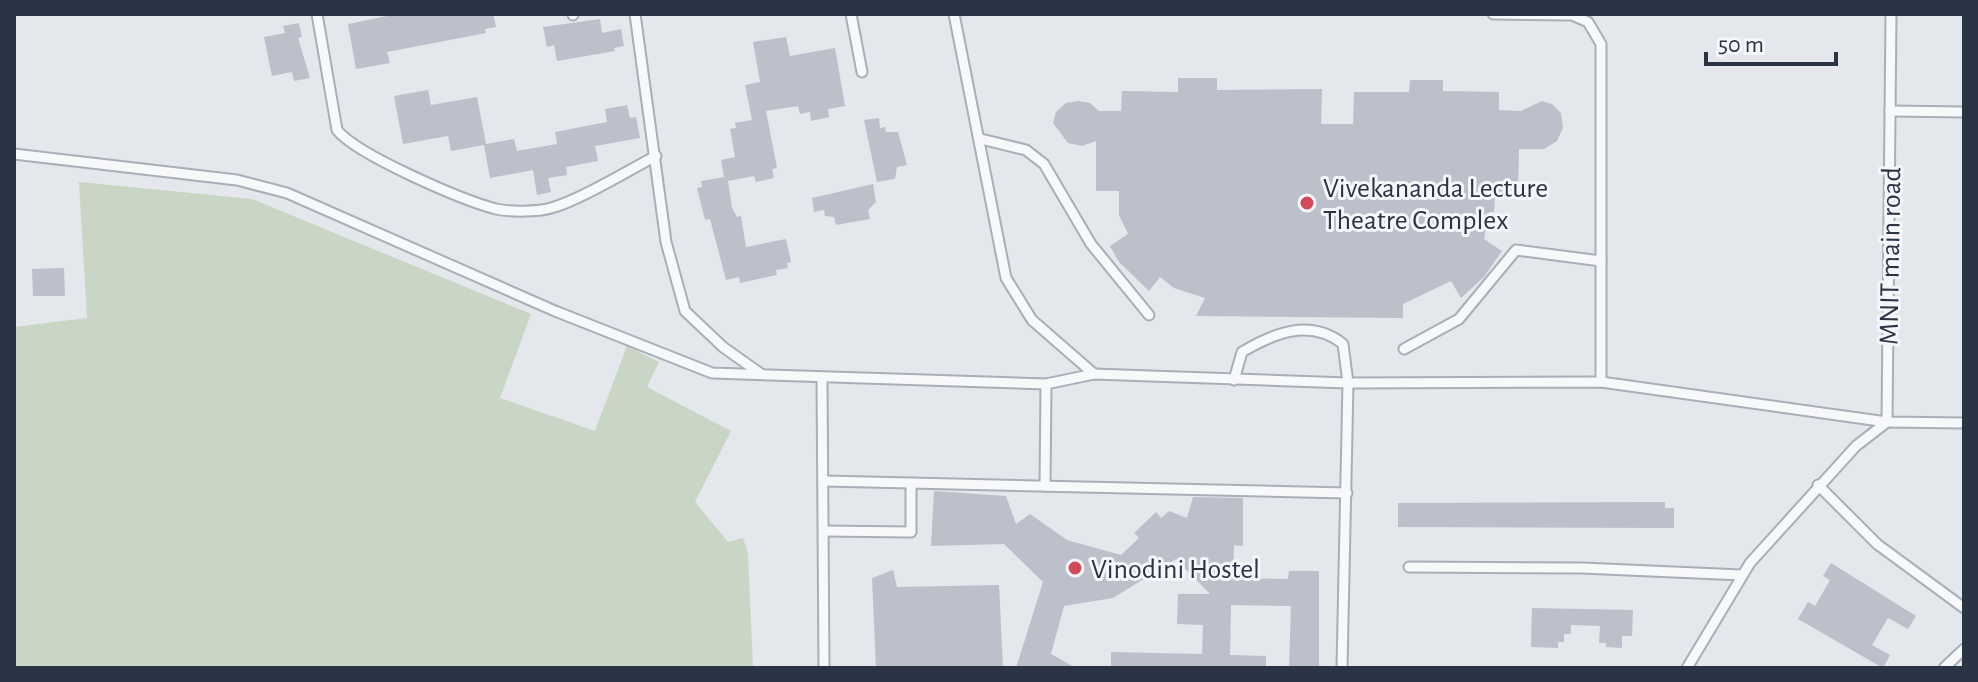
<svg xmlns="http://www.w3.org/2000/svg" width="1978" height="682" viewBox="0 0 1978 682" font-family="'Alegreya Sans',sans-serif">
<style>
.green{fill:#c9d6c5}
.building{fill:#bbc0ca}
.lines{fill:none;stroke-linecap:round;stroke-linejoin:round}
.lane-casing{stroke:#a9aeb7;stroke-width:13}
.lane{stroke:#f7f8fa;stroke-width:9}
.poi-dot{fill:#d1495b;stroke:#f4f6f9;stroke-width:3}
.labels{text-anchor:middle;stroke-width:6;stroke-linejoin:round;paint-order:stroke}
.poi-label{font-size:28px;fill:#2b3445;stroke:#f4f6f9;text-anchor:start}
.street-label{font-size:28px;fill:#2b3445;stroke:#f4f6f9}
</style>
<rect width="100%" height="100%" fill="#e4e7ec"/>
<path class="green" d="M 79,182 L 252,199 L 531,314 L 500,398 L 595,431 L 627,346 L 659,362 L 647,387 L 731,431 L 695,502 L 728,542 L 743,538 L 748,553 L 753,668 L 14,668 L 14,327 L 87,318 Z"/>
<g class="building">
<path d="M 397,14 L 493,14 L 496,27 L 485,29 L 486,33 L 387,52 L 390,63 L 356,69 L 348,24 Z"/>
<path d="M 600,19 L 602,33 L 621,29 L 624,46 L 614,48 L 615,51 L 557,61 L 554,45 L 547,47 L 543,27 Z"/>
<path d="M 299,23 L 302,37 L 298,38 L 310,78 L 294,81 L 292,72 L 272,76 L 264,37 L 285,33 L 283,26 Z"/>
<path d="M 786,37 L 790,56 L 835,48 L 845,106 L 828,109 L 829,117 L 811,121 L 810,112 L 800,114 L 798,106 L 766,111 L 777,168 L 772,169 L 774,178 L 756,182 L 754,176 L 728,181 L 732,208 L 737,217 L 741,216 L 746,247 L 786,239 L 791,262 L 787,263 L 788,268 L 776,270 L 777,275 L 740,283 L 739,277 L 726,280 L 710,219 L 705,220 L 697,188 L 702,187 L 701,181 L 724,177 L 721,160 L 735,157 L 730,129 L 736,128 L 735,123 L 752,120 L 745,85 L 760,82 L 753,42 Z"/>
<path d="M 1178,78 L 1217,78 L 1217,90 L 1322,89 L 1321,124 L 1353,124 L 1354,92 L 1409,92 L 1410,80 L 1443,80 L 1443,91 L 1499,92 L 1499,110 L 1521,111 L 1542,101 L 1552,104 L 1561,113 L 1563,128 L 1557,141 L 1544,149 L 1519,149 L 1518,193 L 1495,193 L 1494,212 L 1489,212 L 1484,239 L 1502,251 L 1484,277 L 1461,298 L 1451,281 L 1403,304 L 1403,318 L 1196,316 L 1205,298 L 1174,288 L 1160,277 L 1149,291 L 1119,262 L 1110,246 L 1128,234 L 1119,215 L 1119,191 L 1096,191 L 1096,141 L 1082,146 L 1068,143 L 1053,123 L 1056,112 L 1066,103 L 1079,101 L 1090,103 L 1099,111 L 1121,111 L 1122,91 L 1178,92 Z"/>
<path d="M 428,90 L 431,105 L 477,97 L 486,144 L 514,139 L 517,151 L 557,144 L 555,132 L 607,122 L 605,109 L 627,105 L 630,118 L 636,117 L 640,138 L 595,146 L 598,161 L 566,167 L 567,175 L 548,178 L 551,192 L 537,195 L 533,170 L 490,178 L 484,145 L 451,151 L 448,136 L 403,144 L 394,96 Z"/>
<path d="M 879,118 L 880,128 L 885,127 L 886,132 L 898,132 L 907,165 L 897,167 L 895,179 L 877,182 L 864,120 Z"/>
<path d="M 873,184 L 876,202 L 868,210 L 870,219 L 836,225 L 834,217 L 825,216 L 824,210 L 814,212 L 812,198 Z"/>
<path d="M 64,268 L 65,296 L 33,296 L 32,269 Z"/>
<path d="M 934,491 L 1006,496 L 1016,524 L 1030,514 L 1067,540 L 1121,555 L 1139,538 L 1134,533 L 1156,512 L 1161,518 L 1169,511 L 1187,518 L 1193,497 L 1243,498 L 1243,546 L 1234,545 L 1233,578 L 1288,579 L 1289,571 L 1319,571 L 1319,668 L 1289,668 L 1291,606 L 1231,605 L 1230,655 L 1266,656 L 1266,668 L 1111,668 L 1111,652 L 1202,654 L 1203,625 L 1177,624 L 1178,594 L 1210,594 L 1176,559 L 1113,598 L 1064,606 L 1051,654 L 1076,668 L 1016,668 L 1043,582 L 1004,544 L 931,546 Z"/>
<path d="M 1665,502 L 1665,508 L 1674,508 L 1674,528 L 1398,527 L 1398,503 Z"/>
<path d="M 1831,563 L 1916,616 L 1908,629 L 1888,618 L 1872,645 L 1890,655 L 1883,668 L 1798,619 L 1808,602 L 1815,606 L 1830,580 L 1823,576 Z"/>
<path d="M 893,570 L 897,587 L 999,585 L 1003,668 L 876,668 L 872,578 Z"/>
<path d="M 1532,608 L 1633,610 L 1632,636 L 1622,636 L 1622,648 L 1606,647 L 1606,643 L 1599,643 L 1600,626 L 1571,625 L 1571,634 L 1564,634 L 1564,642 L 1558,642 L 1558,648 L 1531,647 Z"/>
</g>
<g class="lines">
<g class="lane-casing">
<g id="lane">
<path d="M 317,14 L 337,130 C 357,155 462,200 496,209 C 509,212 538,212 551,208 C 578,201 629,170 656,156"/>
<path d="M 573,14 L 573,15"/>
<path d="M 635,14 L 666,242 L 685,311 L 723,347 L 761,374"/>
<path d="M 851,14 L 862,72"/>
<path d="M 954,14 L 1006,278 L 1032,320 L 1094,374"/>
<path d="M 1493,14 L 1572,15 L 1588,22 L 1601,44 L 1601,382"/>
<path d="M 1890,111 L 1964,112"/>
<path d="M 981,139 L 1026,150 L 1044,164 L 1091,244 L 1149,315"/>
<path d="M 14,154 L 237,180 L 287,193 L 555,311 L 712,373 L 1046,384 L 1094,374 L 1348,383 L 1601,382 L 1887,422 L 1964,423"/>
<path d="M 1404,349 L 1459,319 L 1516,250 L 1601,261"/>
<path d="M 822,379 L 824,668"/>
<path d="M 1234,380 L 1242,352 C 1274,333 1310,318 1343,344 L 1348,383 L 1342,668"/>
<path d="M 1887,422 L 1891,14"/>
<path d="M 825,481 L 1347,493"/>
<path d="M 1818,485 L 1877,544 L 1964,608"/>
<path d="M 1045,486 L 1046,384"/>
<path d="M 824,531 L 911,532 L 911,483"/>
<path d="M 1409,567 L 1582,568 L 1742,575"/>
<path d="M 1687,668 L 1750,563 L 1856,446 L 1887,422"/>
<path d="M 1944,668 L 1964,649"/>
</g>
</g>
<use href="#lane" class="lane"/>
</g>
<g class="poi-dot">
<circle cx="1307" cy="203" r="8"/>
<circle cx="1075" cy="568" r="8"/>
</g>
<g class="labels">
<g class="poi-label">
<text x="1323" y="197">Vivekananda Lecture<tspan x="1323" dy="32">Theatre Complex</tspan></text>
<text x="1091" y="578">Vinodini Hostel</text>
</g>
<g class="street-label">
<text transform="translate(1889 256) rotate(-89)" y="10">MNIT main road</text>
</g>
</g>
<rect width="1978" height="682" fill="none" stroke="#2b3445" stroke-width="32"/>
<path d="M1706 52v12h130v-12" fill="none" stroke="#2b3445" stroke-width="4"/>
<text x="1718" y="52" font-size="24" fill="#2b3445" stroke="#f4f6f9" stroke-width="6" paint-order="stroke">50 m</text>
</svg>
